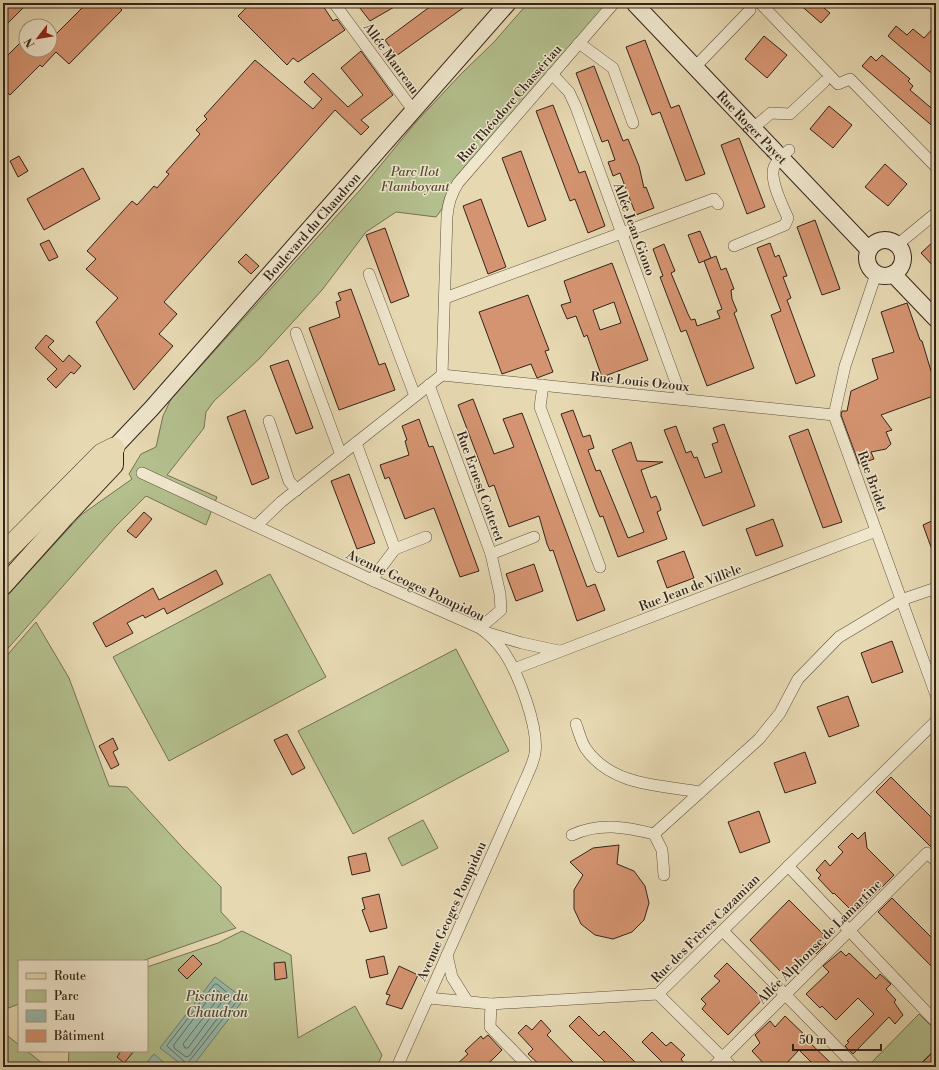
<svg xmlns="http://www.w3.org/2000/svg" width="939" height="1070" viewBox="0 0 939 1070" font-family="'Libre Bodoni',serif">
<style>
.green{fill:#b3bf8d;stroke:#747254}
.water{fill:#96baab;stroke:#6f7e71}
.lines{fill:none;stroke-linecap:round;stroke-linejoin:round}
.shore{stroke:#656f62;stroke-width:1}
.building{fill:#d59471;stroke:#34241a;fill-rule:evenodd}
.street-casing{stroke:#605140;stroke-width:12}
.secondary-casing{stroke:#34241a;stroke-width:18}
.primary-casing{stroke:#34241a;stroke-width:20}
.highway-casing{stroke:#34241a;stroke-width:22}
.street{stroke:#efe6cc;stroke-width:11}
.secondary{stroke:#efe6cc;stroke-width:16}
.primary{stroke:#e6d8b1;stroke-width:18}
.highway{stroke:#e6d8b1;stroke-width:21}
.labels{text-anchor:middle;stroke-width:3;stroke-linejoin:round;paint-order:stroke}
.street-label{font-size:13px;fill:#34241a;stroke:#efe6cc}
.park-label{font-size:13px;font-style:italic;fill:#544b37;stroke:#efe6cc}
.water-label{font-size:14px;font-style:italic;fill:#4c4a3e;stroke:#efe6cc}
</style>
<rect width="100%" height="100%" fill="#e6d8b1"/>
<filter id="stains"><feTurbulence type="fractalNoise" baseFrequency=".005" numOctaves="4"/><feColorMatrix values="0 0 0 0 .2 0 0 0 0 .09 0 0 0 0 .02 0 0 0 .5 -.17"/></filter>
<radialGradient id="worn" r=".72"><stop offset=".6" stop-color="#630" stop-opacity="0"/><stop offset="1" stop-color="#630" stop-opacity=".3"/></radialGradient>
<g class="green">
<path d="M 528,3 L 607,3 L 456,177 L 445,197 L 442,209 L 436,217 L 396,212 L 366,232 L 322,290 L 259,359 L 214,401 L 206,412 L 204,428 L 167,475 L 217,497 L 206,525 L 146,496 L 116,526 L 3,654 L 3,600 L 81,515 L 132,479 L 129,474 L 141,454 L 156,447 L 163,416 L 171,399 L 361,189 L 416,122 L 461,74 L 494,42 Z"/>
<path d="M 270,574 L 326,677 L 169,761 L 113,657 Z"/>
<path d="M 36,622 L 69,678 L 109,786 L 127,787 L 182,847 L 221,887 L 221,912 L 236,928 L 142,961 L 19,961 L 19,1004 L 3,1010 L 3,660 Z"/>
<path d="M 456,649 L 509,751 L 353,834 L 298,731 Z"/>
<path d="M 423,820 L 438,848 L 402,866 L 388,838 Z"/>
<path d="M 242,931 L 291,955 L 298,1038 L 355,1006 L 382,1055 L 377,1067 L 68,1067 L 69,1051 L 147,1051 L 147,967 L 218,943 Z"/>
<path d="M 919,1014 L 936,1031 L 936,1048 L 917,1067 L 875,1067 L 871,1063 Z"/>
<path d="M 3,1032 L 19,1045 L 19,1051 L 27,1051 L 47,1067 L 3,1067 Z"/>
</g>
<g class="water">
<path d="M 215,977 L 244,999 L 192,1067 L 185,1067 L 160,1048 Z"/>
<path d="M 154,1054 L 169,1067 L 143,1067 Z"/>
</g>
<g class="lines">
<g class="shore">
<path d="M 215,984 L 217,984 L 237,1001 L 187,1064 L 167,1046 Z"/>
<path d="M 215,991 L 218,991 L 230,1000 L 230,1002 L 189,1056 L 186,1057 L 174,1048 L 174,1045 Z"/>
<path d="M 219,999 L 221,1003 L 188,1048 L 185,1048 L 183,1044 L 217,1000 Z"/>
</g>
</g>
<g class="building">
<path d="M 3,3 L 28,3 L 3,28 Z"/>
<path d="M 87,3 L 115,3 L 122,10 L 69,64 L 56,52 L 42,67 L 40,65 L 10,95 L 3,89 L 3,60 L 26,37 L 26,50 L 50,50 L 50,30 L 55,35 Z"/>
<path d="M 254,3 L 321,3 L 333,21 L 337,19 L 345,30 L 298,62 L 293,58 L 287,65 L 238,16 L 248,6 L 250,8 Z"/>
<path d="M 356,3 L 401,3 L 370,21 Z"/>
<path d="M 435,3 L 470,3 L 396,56 L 385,40 Z"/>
<path d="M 798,3 L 818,3 L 830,13 L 821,23 Z"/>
<path d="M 936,25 L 936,77 L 888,36 L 896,26 L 907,35 L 913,29 L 924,38 Z"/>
<path d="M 764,36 L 787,55 L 767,78 L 745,59 Z"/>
<path d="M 645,40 L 671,108 L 679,105 L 705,174 L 686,181 L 660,112 L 652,115 L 626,47 Z"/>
<path d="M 361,51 L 393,95 L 361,120 L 369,127 L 361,135 L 335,110 L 164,302 L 177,314 L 159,334 L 173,346 L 134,390 L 96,322 L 118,298 L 86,269 L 96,259 L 87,251 L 132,201 L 137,205 L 154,186 L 157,188 L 169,174 L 166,172 L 200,134 L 196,130 L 207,119 L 204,116 L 255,60 L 313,109 L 322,99 L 304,82 L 313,73 L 348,107 L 363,95 L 341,68 Z"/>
<path d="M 882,55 L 910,79 L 908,81 L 913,86 L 910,90 L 936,112 L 936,129 L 862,66 L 871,56 L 876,61 Z"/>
<path d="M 594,66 L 623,141 L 628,139 L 639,166 L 644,188 L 646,187 L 654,208 L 636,215 L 620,173 L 613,176 L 608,162 L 615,160 L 608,140 L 602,142 L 576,73 Z"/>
<path d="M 553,105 L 579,173 L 585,171 L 605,226 L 588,233 L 575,199 L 570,201 L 536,111 Z"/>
<path d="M 829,106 L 852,125 L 833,148 L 810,129 Z"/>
<path d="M 739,138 L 765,207 L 747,214 L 721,145 Z"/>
<path d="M 521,151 L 546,220 L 528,227 L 502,158 Z"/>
<path d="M 19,156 L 28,171 L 18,177 L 10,161 Z"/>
<path d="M 885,164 L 907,184 L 888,206 L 865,187 Z"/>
<path d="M 83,168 L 100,199 L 44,230 L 27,199 Z"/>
<path d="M 481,199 L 506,267 L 488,274 L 463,206 Z"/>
<path d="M 815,220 L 840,289 L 822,295 L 797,227 Z"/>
<path d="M 385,228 L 409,296 L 391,303 L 366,235 Z"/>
<path d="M 700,231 L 711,258 L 699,263 L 688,235 Z"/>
<path d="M 936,239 L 936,269 L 921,253 Z"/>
<path d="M 49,240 L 58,257 L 49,261 L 40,244 Z"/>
<path d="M 770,243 L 775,257 L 779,255 L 787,276 L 783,277 L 791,298 L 787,300 L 815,376 L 796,384 L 771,315 L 781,311 L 757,248 Z"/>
<path d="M 664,244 L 675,271 L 671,273 L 688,314 L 691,320 L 695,319 L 697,326 L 720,318 L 717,311 L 722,309 L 704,261 L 716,256 L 721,270 L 726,268 L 734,289 L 731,290 L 732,299 L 737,311 L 734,313 L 754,368 L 707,386 L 686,330 L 681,332 L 660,277 L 663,276 L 653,249 Z"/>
<path d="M 246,254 L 259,266 L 251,274 L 238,262 Z"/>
<path d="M 612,263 L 648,360 L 602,377 L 587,335 L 584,337 L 576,316 L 567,319 L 561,305 L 571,302 L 564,281 ZM 614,302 L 621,323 L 600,330 L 593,310 Z"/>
<path d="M 351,289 L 379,365 L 385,363 L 395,390 L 339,410 L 309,328 L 340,317 L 336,302 L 341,300 L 338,293 Z"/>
<path d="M 528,295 L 549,350 L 545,351 L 553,372 L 537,378 L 531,364 L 502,374 L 479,312 Z"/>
<path d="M 907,303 L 920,340 L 922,341 L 931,371 L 936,369 L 936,395 L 881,415 L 892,430 L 886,432 L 891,444 L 886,449 L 871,452 L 874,459 L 859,464 L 841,415 L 842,411 L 847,411 L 851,391 L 878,379 L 872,359 L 894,352 L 881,312 Z"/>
<path d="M 46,335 L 54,341 L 48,347 L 63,362 L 69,355 L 81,366 L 74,374 L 71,372 L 56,388 L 47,379 L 57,369 L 35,348 Z"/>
<path d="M 288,360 L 313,428 L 296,434 L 270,366 Z"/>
<path d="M 473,399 L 494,454 L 514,447 L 503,419 L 522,413 L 587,587 L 595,584 L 605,610 L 577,621 L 553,550 L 550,551 L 547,544 L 539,516 L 509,527 L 494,485 L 489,487 L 458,405 Z"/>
<path d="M 245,410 L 269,478 L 252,485 L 227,417 Z"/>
<path d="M 573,410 L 583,437 L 590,435 L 594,448 L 588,450 L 596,471 L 600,470 L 628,538 L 644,532 L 612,450 L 631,442 L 637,461 L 663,462 L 641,470 L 651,498 L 656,496 L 659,503 L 661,510 L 657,512 L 667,539 L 618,557 L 603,516 L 600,517 L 597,510 L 561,414 Z"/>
<path d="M 419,419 L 429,447 L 433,446 L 479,571 L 460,577 L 434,508 L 405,519 L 389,477 L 385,479 L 380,465 L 409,455 L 405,441 L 407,440 L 402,426 Z"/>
<path d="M 724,424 L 755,506 L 703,526 L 664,430 L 676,426 L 686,453 L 691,451 L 694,458 L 697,457 L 705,478 L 722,472 L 712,444 L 718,442 L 713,428 Z"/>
<path d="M 808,429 L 842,522 L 823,528 L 789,436 Z"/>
<path d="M 349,474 L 375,543 L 357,549 L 331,481 Z"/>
<path d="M 144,512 L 152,519 L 136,538 L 127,531 Z"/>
<path d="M 773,519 L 783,546 L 756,556 L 746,529 Z"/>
<path d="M 936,519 L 936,558 L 935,558 L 923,525 Z"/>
<path d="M 684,551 L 694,578 L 667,588 L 657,561 Z"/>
<path d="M 534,564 L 543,591 L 516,601 L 506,574 Z"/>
<path d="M 216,570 L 223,584 L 167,614 L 164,608 L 145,618 L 143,615 L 127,623 L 133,633 L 106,647 L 93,623 L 153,588 L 159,600 Z"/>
<path d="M 892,641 L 903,672 L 872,683 L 861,653 Z"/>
<path d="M 848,696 L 859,726 L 829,737 L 817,707 Z"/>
<path d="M 287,734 L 305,768 L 292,775 L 274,740 Z"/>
<path d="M 113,738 L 118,749 L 113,752 L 119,765 L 111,769 L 99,746 Z"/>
<path d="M 805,752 L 816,783 L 785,793 L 774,763 Z"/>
<path d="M 891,777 L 936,822 L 936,852 L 876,792 Z"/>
<path d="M 759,811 L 770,842 L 740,853 L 728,822 Z"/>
<path d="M 865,832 L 867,848 L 894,875 L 858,911 L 852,906 L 850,909 L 834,893 L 833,894 L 818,878 L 821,875 L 816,870 L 825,860 L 830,866 L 843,852 L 838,847 L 852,833 L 858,839 Z"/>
<path d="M 619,845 L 617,864 L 634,871 L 645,886 L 649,903 L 644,920 L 632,932 L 613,939 L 595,935 L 581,924 L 574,909 L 574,890 L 583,875 L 570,862 L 593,848 Z"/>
<path d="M 366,853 L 370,871 L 352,875 L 348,857 Z"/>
<path d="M 379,894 L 387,928 L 370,932 L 362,910 L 365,909 L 362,898 Z"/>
<path d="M 892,898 L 936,942 L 936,971 L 878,912 Z"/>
<path d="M 789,900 L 825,936 L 822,940 L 826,944 L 816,954 L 812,950 L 810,951 L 787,975 L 786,974 L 784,975 L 750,940 Z"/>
<path d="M 841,951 L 846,956 L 849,953 L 876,979 L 880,974 L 891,984 L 886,989 L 896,1000 L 894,1002 L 903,1015 L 895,1024 L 889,1017 L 853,1054 L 845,1046 L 849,1042 L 847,1041 L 874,1014 L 858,998 L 836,1020 L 822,1006 L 820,1008 L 806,994 L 829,972 L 823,966 Z"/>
<path d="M 193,955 L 202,964 L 187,979 L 178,970 Z"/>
<path d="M 384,956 L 388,974 L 370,978 L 366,960 Z"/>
<path d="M 285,962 L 287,978 L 275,980 L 274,963 Z"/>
<path d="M 727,963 L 763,999 L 728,1035 L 702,1009 L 706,1004 L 701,999 L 720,981 L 714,976 Z"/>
<path d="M 399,966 L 418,975 L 402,1009 L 386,1004 L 390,995 L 386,994 Z"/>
<path d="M 579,1016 L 599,1036 L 604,1031 L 640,1067 L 610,1067 L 569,1026 Z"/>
<path d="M 785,1016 L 809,1039 L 808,1041 L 835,1067 L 816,1067 L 799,1050 L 783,1067 L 767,1067 L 752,1051 L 760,1043 L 755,1035 L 770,1021 L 775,1027 Z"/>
<path d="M 541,1020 L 551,1031 L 547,1035 L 573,1062 L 568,1067 L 542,1067 L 528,1054 L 533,1049 L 518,1033 L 526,1025 L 532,1030 Z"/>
<path d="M 652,1032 L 666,1046 L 671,1042 L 685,1055 L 681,1059 L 687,1067 L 667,1067 L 642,1042 Z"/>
<path d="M 488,1035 L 502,1050 L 493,1059 L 484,1067 L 454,1067 L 468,1054 L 465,1051 L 481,1036 L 483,1039 Z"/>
<path d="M 936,1049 L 936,1067 L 918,1067 Z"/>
<path d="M 121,1051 L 134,1051 L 124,1063 L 117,1057 Z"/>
</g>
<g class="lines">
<g class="street-casing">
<g id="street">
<path d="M 334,3 L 413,110"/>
<path d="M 760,3 L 838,84 L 850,79 L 936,167"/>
<path d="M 579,43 L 613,68 L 633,123"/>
<path d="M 695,67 L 750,10"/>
<path d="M 552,74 L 569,92 L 576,107 L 682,399"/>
<path d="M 753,128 L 771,113 L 790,114 L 824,82"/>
<path d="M 897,245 L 936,213"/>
<path d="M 734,246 L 785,225 L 788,218 C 783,207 769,179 774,167 C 777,160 783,155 789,150"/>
<path d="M 369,274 L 415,396"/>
<path d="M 876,274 L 845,366 L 834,415 L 936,695"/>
<path d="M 445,298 L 714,199 L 718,204"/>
<path d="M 296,333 L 341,455"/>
<path d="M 442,375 L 447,216 C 448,203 451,194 458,183 L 614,3"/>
<path d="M 442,375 L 834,415"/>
<path d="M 429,385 L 491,554 L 534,537"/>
<path d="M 543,385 L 540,407 L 600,567"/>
<path d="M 269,421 L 289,481 L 297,490"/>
<path d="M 356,443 L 395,549 L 374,577 L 374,581"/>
<path d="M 142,473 L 374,581 L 480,628 C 490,635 497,642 504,652 C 518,673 539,727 535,753 C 534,761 530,769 527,776 L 397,1067"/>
<path d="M 256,526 L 281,502 L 442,375"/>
<path d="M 395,549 L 426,537"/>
<path d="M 480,628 L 501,610 L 500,594 L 491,554"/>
<path d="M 488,633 L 522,643 L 559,651"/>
<path d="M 514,669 L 876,531"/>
<path d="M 576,724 C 579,732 581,742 586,749 C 612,786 660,785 700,792"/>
<path d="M 654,834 L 759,739 L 780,713 L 798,679 L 839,637 L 901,600 L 936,588"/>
<path d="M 572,835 C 599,822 626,827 654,834 L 662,850 L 664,875"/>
<path d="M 788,866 L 936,1022"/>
<path d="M 723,931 L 856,1067"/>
<path d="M 447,955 L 452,977 L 467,1001"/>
<path d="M 658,994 L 732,1067"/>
<path d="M 428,998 L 491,1004 L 658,994 L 936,721"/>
<path d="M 491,1004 L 490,1027 L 529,1067"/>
<path d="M 713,1067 L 927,853 L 936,861"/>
</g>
</g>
<g class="secondary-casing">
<g id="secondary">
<path id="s1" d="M 635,4 L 869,250"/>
<circle cx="885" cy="258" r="18"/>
<path d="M 893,274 L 936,319"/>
<path id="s2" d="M 114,448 L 151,409 L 508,3"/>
</g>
</g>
<g class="primary-casing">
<path id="primary" d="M 3,586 L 65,517 L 114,465 L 114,448"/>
</g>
<g class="highway-casing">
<path id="highway" d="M 3,554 L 102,454 L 114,448"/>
</g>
<use href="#street" class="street"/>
<use href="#secondary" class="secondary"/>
<use href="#primary" class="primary"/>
<use href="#highway" class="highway"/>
</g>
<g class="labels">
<g class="street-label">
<text transform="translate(392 58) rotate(54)" y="5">Allée Maureau</text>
<text transform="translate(509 103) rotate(-49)" y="5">Rue Théodore Chassériau</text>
<text dy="5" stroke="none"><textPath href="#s1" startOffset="170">Rue Roger Payet</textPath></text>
<text dy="5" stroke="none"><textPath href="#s2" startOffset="297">Boulevard du Chaudron</textPath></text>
<text transform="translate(635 229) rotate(70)" y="5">Allée Jean Giono</text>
<text transform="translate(640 381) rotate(6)" y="5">Rue Louis Ozoux</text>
<text transform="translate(873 481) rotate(70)" y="5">Rue Bridet</text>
<text transform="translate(481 486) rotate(70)" y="5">Rue Ernest Cotteret</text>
<text transform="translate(416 585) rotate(25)" y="5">Avenue Geoges Pompidou</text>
<text transform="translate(690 587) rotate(-21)" y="5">Rue Jean de Villèle</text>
<text transform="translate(451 911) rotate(-66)" y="5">Avenue Geoges Pompidou</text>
<text transform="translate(705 928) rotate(-45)" y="5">Rue des Frères Cazamian</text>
<text transform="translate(819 941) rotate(-45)" y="5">Allée Alphonse de Lamartine</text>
</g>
<g class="park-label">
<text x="415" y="176">Parc Ilot<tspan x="415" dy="15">Flamboyant</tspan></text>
</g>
<g class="water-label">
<text x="217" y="1001">Piscine du<tspan x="217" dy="16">Chaudron</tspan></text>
</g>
</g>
<rect width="939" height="1070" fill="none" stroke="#e6d8b1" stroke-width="16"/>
<rect x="4" y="4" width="931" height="1062" fill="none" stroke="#34241a" stroke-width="2"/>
<rect x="8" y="8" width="923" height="1054" fill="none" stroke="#34241a"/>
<rect x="18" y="960" width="130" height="92" fill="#efe6cc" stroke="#a49885"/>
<rect x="26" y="973" width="20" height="6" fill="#e6d8b1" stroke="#a49885"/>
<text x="54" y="980" font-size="12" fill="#34241a">Route</text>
<rect x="26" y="990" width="20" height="12" fill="#b3bf8d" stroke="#a49885"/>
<text x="54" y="1000" font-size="12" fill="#34241a">Parc</text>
<rect x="26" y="1010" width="20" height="12" fill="#96baab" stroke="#a49885"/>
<text x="54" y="1020" font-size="12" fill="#34241a">Eau</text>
<rect x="26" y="1030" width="20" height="12" fill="#d59471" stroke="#a49885"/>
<text x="54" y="1040" font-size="12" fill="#34241a">Bâtiment</text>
<g transform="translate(38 38) rotate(239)"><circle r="19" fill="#efe6cc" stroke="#a49885"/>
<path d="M0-3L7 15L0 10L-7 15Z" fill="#8f2418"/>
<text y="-6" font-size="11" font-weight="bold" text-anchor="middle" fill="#34241a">N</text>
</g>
<path d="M793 1044v6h88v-6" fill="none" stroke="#34241a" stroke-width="2"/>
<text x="799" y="1044" font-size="12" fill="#34241a" stroke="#efe6cc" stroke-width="3" paint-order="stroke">50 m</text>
<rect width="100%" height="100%" filter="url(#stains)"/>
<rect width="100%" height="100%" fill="url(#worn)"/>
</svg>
